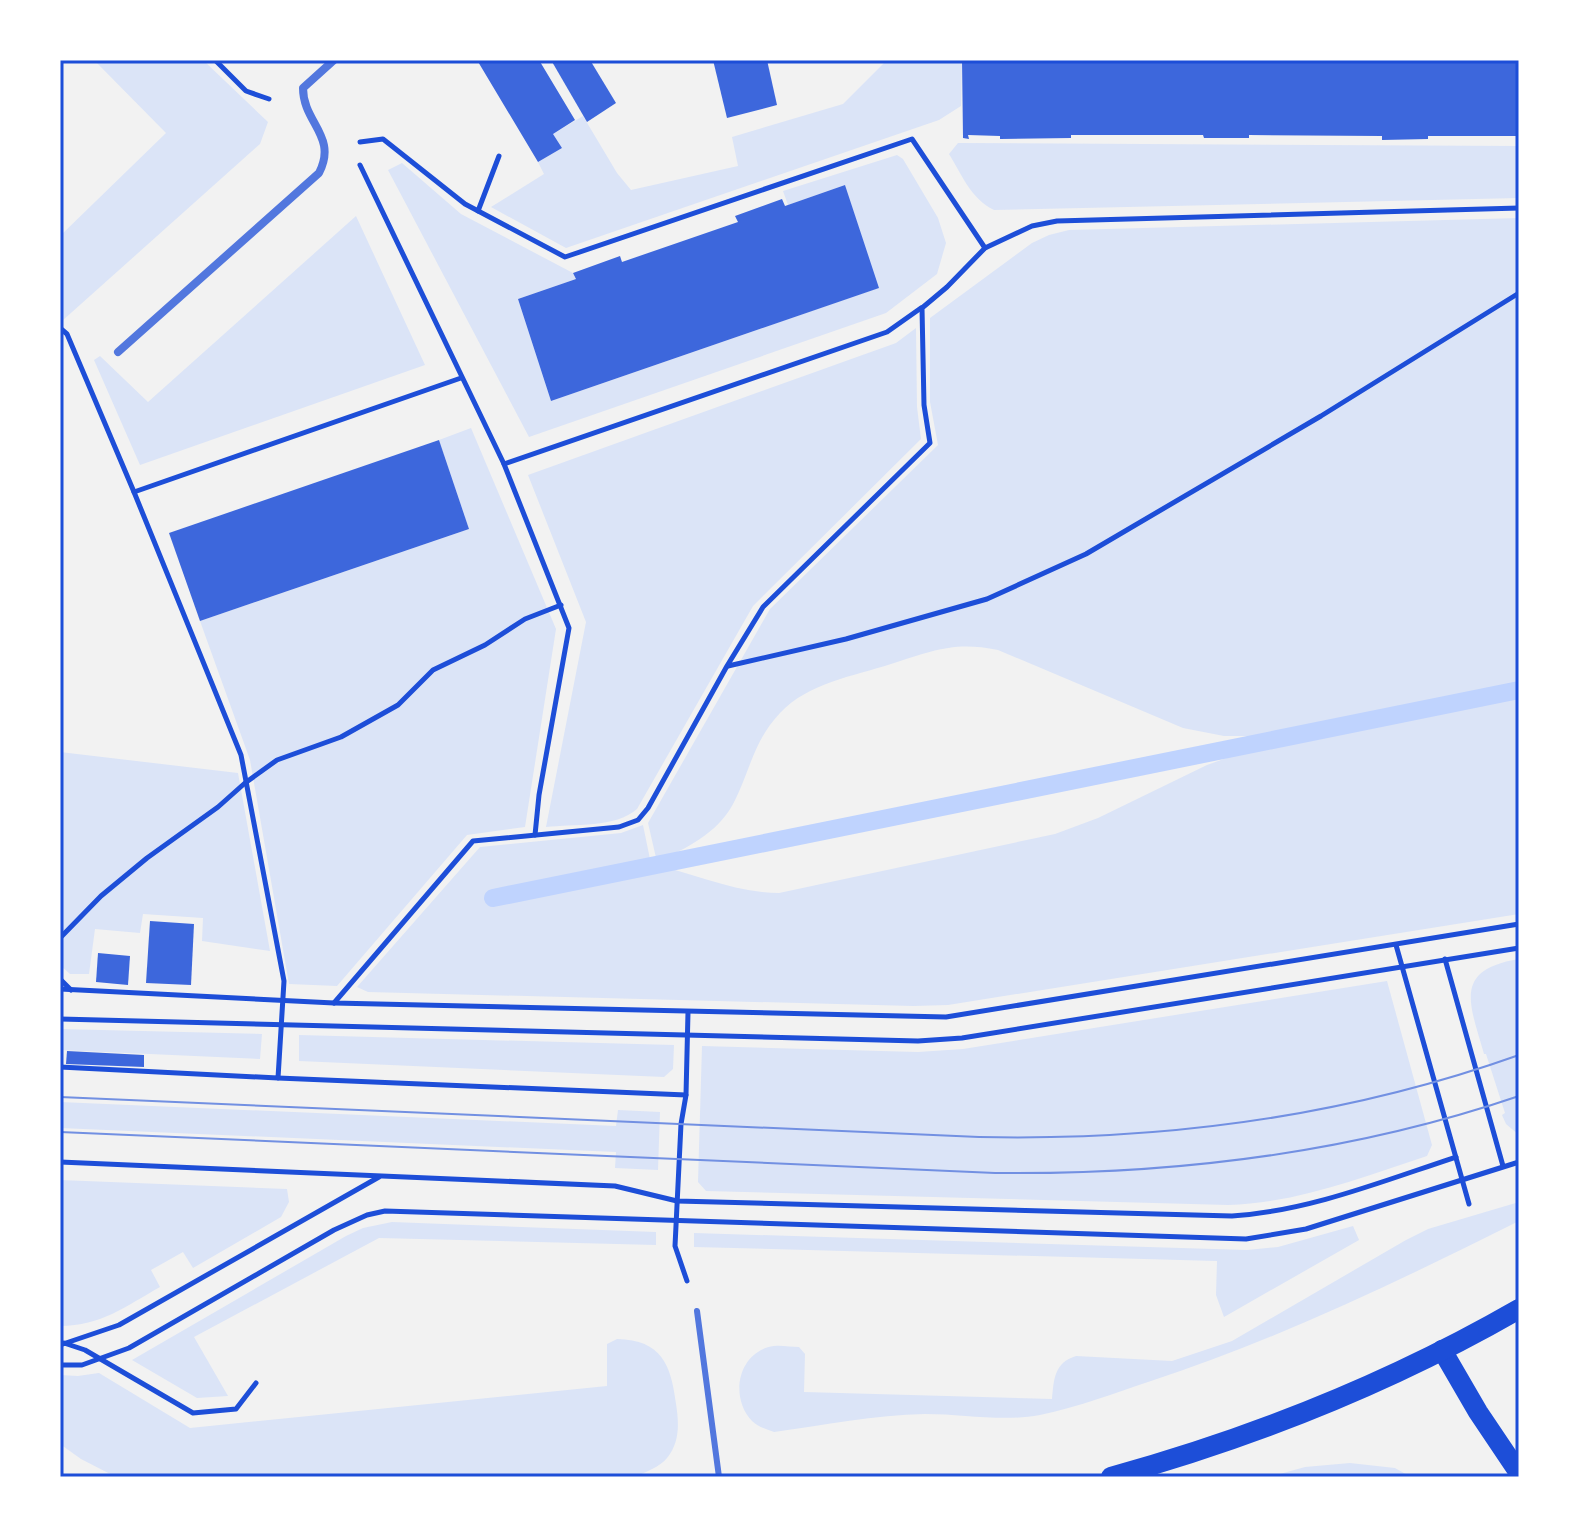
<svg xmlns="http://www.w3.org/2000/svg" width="1579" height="1537" viewBox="0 0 1579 1537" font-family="'Golos Text',sans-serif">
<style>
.green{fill:#dbe4f7}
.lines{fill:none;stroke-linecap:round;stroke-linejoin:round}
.stream{stroke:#bfd3fe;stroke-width:18}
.building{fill:#3d67dc}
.path{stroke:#1d4ed8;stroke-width:5}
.service{stroke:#5277de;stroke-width:6}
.minor{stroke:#5277de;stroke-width:8}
.primary{stroke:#1d4ed8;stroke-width:20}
.tram{stroke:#7290e2;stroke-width:2}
.neatline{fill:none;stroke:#1d4ed8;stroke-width:3}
</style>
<rect width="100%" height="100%" fill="#f2f2f2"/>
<g class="green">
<path d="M 94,60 L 203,60 L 268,122 L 260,144 L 62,321 L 60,318 L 60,236 L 166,133 Z"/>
<path d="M 887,60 L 962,60 L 961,106 L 939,120 L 566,248 L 491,207 L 544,174 L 538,162 L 562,148 L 553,134 L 583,116 L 617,173 L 631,190 L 738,166 L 732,137 L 843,104 Z"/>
<path d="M 958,143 L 1519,146 L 1519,198 L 994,210 C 971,199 962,175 949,154 Z"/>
<path d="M 897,155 L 903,159 L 938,218 L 946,243 L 937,274 L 886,313 L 529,437 L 388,170 L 402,163 L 461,214 L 573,273 L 576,279 L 518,299 L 551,401 L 878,288 L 845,185 L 788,205 L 783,191 Z"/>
<path d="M 356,216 L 425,365 L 140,465 L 94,360 L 100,356 L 148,402 Z"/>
<path d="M 1519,218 L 1519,914 L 948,1005 L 913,1006 L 368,992 L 357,987 L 480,847 L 621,833 L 643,825 L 651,864 C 694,873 735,893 779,893 L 1055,834 L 1098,818 L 1207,765 L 1288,736 L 1224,736 L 1183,728 L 998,650 C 954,641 932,651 891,664 C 854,676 808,683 780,713 C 752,743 751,770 733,804 C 717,834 686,848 657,862 L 648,823 L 770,609 L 938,445 L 930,402 L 930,318 L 1032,243 L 1049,235 L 1069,230 Z"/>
<path d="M 916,328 L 917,407 L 921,439 L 753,606 L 637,809 C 616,828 573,824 546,827 L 586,622 L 528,475 L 896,343 Z"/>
<path d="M 471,428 L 556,629 L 525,827 L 467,835 L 337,986 L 289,984 L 250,760 L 200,621 L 469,529 L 439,440 Z"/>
<path d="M 60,752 L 238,773 L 270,951 L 202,941 L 203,918 L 143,914 L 140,933 L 95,929 L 89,974 L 70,974 L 60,965 Z"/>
<path d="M 1519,959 L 1519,1135 L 1506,1124 L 1502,1115 L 1505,1113 L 1486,1054 L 1484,1054 C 1470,1004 1452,970 1519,959 Z"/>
<path d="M 1387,981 L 1432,1145 L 1427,1156 C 1362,1177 1298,1203 1228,1205 L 706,1191 L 698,1182 L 702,1046 L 918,1052 L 963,1049 Z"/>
<path d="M 60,1029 L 262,1034 L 260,1059 L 60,1050 Z"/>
<path d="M 299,1035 L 674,1045 L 673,1069 L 664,1077 L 299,1061 Z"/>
<path d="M 60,1102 L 616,1126 L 618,1110 L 660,1112 L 658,1170 L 615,1168 L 616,1152 L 60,1128 Z"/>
<path d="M 60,1180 L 287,1189 L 289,1202 L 281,1217 L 193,1268 L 183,1252 L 151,1270 L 160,1287 C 126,1306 101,1326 60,1326 Z"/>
<path d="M 1519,1202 L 1519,1221 C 1399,1281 1279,1339 1151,1381 C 1115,1393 1078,1407 1040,1415 C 1002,1422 964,1414 925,1414 C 875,1415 824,1425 774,1432 C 766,1429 758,1427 752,1421 C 729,1397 738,1351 774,1346 C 782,1345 791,1347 799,1347 L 805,1354 L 804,1392 L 1052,1399 C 1054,1379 1054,1363 1076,1356 L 1172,1361 L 1232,1341 L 1406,1240 L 1428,1229 Z"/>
<path d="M 392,1222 L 656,1232 L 656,1245 L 379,1238 L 194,1337 L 228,1396 L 197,1398 L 132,1360 L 346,1236 L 363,1228 Z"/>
<path d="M 1353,1226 L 1359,1240 L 1224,1317 L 1216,1295 L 1217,1261 L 694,1247 L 694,1233 L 1247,1250 L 1278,1247 Z"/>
<path d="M 617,1339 C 662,1340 671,1365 676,1404 C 679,1423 680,1442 667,1458 C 660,1467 645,1472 635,1477 L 116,1477 L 81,1459 L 60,1444 L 60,1375 L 78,1376 L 99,1373 L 190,1428 L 607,1386 L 607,1344 Z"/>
<path d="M 1350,1463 L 1395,1468 L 1411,1477 L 1269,1477 L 1305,1467 Z"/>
</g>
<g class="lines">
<path class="stream" d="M 493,898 L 1519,690"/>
</g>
<g class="building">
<path d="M 477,60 L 539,60 L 575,120 L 553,134 L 562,148 L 538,162 Z"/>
<path d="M 551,60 L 590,60 L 616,103 L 587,122 Z"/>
<path d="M 713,60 L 767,60 L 777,105 L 727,118 Z"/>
<path d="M 962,60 L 1519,60 L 1519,136 L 1428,136 L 1428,139 L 1382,140 L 1382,136 L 1249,135 L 1249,138 L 1204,138 L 1203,135 L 1071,135 L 1071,138 L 1000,139 L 1000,136 L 968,135 L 969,139 L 963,138 Z"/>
<path d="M 845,185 L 879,288 L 551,401 L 518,299 L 576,279 L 573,273 L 620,256 L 622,262 L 738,222 L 735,216 L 782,199 L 785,206 Z"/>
<path d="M 439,440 L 469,529 L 200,621 L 169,533 Z"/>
<path d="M 150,921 L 194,924 L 191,985 L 146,983 Z"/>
<path d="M 98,953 L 130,956 L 128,985 L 96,982 Z"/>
<path d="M 67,1051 L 144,1055 L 144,1067 L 66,1064 Z"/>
</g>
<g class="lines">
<g class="path">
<path d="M 215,60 L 246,91 L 269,99"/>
<path d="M 360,142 L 383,139 L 465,204 L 565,257 L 912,139 L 985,248"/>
<path d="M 360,165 L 504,464"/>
<path d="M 478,211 L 499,156"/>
<path d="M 60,328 L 67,334 L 134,492"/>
<path d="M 728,666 L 846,639 L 987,599 L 1086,554 L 1321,416 L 1519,293"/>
<path d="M 535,835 L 539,795 L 569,628 L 504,464 L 887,332 L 921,308"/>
<path d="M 60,938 L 101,896 L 147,858 L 218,807 L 245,783 L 277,760 L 341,737 L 398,705 L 433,670 L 485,645 L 525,619 L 561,605"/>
<path d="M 1396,945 L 1469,1204"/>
<path d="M 1445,959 L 1503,1166"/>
<path d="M 60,979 L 71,990"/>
<path d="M 60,989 L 334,1003 L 946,1017 L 1519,924"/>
<path d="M 334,1003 L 473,841 L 619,827 L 638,820 L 648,808 L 727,666 L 763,607 L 930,443 L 924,405 L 922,308 L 947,287 L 985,248 L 1032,226 L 1057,221 L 1519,208"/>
<path d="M 60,1019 L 918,1041 L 962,1038 L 1519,948"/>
<path d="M 60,1067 L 278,1078 L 284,981 L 241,755 L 134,492 L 461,378"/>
<path d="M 278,1078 L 686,1095"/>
<path d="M 60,1162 L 615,1186 L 677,1201 L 1232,1216 C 1309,1211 1383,1181 1456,1157"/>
<path d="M 687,1281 L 675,1246 L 681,1124 L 686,1095 L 688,1012"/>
<path d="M 64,1343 L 85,1350 L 193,1413 L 236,1409 L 256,1383"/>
<path d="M 60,1345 L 119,1325 L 379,1177"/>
<path d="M 60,1365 L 82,1365 L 129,1348 L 334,1230 L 367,1215 L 385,1211 L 1246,1239 L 1306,1229 L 1519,1162"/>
</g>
<path class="service" d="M 697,1311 L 719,1477"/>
<path class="minor" d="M 118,352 L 319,173 C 338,136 303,123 303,88 L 334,60"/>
<g class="primary">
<path d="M 1442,1350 L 1478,1412 L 1519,1473"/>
<path d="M 1111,1477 C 1252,1438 1392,1382 1519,1309"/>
</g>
<g class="tram">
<path d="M 60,1097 L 979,1137 C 1163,1141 1345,1117 1519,1055"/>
<path d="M 60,1132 L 995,1173 C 1174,1175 1349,1154 1519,1096"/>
</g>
</g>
<rect width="1579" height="1537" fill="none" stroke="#ffffff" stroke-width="124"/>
<rect x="62" y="62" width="1455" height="1413" class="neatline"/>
</svg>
